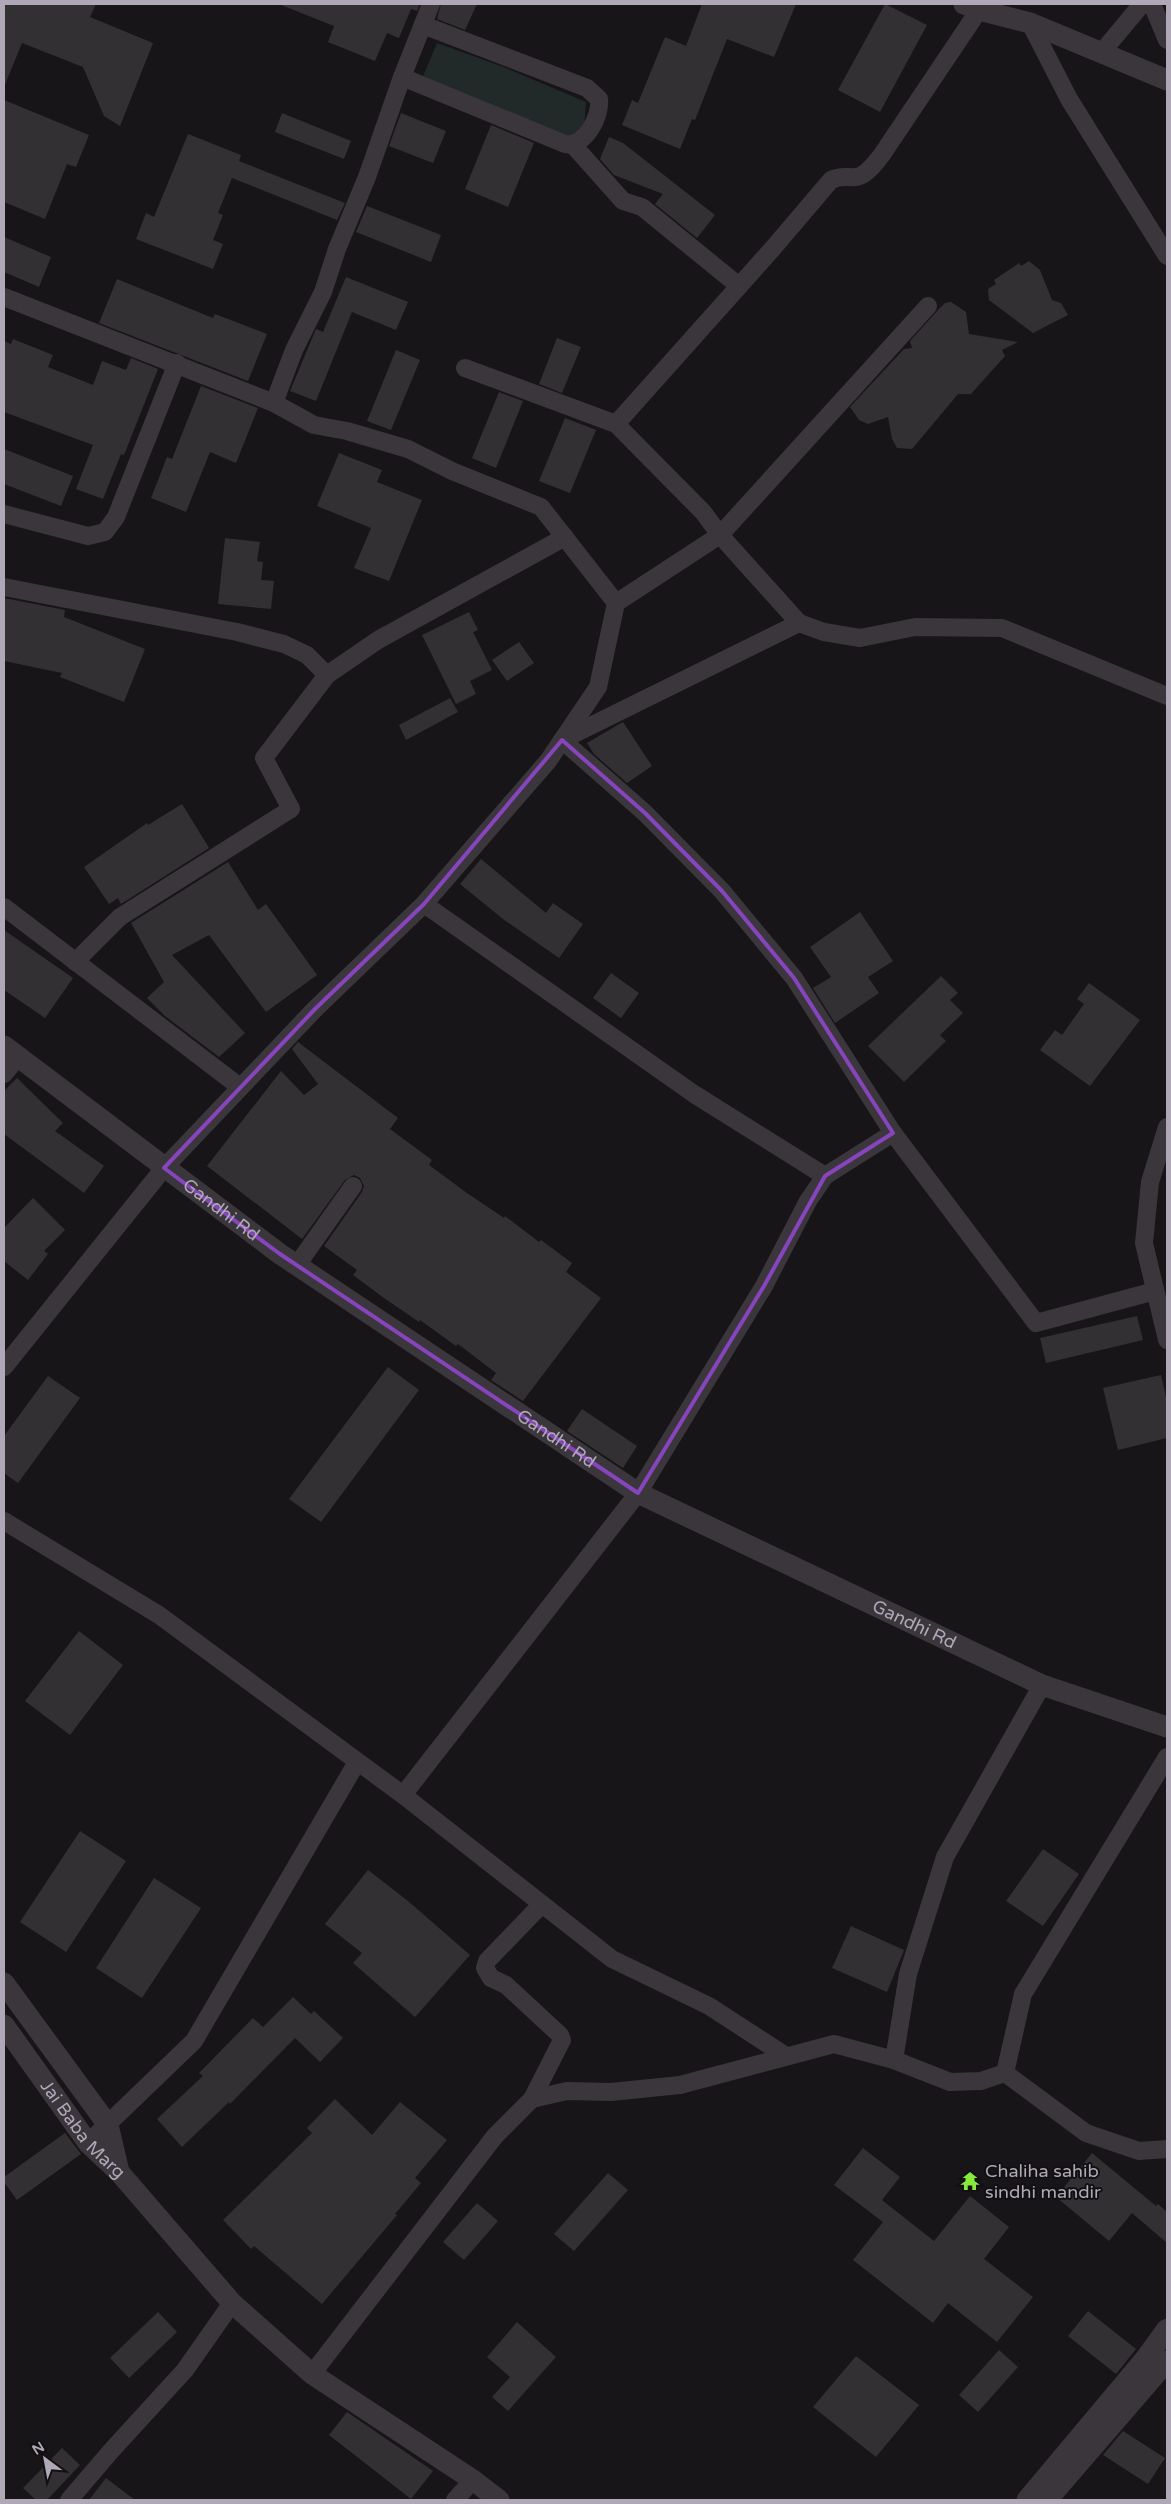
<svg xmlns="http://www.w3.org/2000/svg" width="1171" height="2504" viewBox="0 0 1171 2504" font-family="'Varela Round',sans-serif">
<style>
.green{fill:#212929}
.building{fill:#333033}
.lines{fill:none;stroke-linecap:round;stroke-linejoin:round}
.minor{stroke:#3a363c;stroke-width:18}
.tertiary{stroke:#3a363c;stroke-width:21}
.marked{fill:none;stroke:#8645bd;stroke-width:4;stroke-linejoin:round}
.labels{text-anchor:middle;stroke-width:4;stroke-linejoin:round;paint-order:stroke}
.street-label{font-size:18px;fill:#b0a8b6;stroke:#121012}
.poi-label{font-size:18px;fill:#b0a8b6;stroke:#121012;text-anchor:start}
</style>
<rect width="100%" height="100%" fill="#171517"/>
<path class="green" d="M 437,43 L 501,66 L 586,102 L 584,127 L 566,142 L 423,76 Z"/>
<g class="building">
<path d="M 4,4 L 96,4 L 90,17 L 153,43 L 120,126 L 104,116 L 83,67 L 22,43 L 4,87 Z"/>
<path d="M 420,4 L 417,11 L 411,9 L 399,38 L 387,33 L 375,61 L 328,42 L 334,26 L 281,5 Z"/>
<path d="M 441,4 L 477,4 L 465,30 L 437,19 Z"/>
<path d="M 702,4 L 796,4 L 774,57 L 727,39 L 695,120 L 692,119 L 680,149 L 622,125 L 632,100 L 638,103 L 665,37 L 686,46 Z"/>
<path d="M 885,4 L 927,25 L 880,112 L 838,90 Z"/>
<path d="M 4,100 L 89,135 L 76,167 L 67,164 L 45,219 L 4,202 Z"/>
<path d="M 282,113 L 351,141 L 344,159 L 275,132 Z"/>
<path d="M 401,113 L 446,131 L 433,163 L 389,146 Z"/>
<path d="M 491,125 L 534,143 L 508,207 L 465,189 Z"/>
<path d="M 188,134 L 241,155 L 239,161 L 345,203 L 337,220 L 232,178 L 218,213 L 223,215 L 213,240 L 223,244 L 213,269 L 136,239 L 146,213 L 154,217 Z"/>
<path d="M 609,137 L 623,143 L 715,215 L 697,238 L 655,204 L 663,194 L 614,175 L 600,159 Z"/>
<path d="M 367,206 L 441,235 L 431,262 L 356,232 Z"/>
<path d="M 4,237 L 51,257 L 39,287 L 4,272 Z"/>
<path d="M 1029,261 L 1040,270 L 1052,300 L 1061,303 L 1068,315 L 1033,333 L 989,300 L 988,289 L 996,284 L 994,280 L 1019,263 L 1021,266 Z"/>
<path d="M 346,277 L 408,302 L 396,330 L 352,312 L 316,401 L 290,391 L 316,329 L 323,332 Z"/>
<path d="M 117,279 L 213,318 L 215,314 L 267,334 L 248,381 L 99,323 Z"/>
<path d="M 951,302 L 966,312 L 969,334 L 1018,342 L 1002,350 L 1005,356 L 971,394 L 958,394 L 912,449 L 897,448 L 892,439 L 888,417 L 868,424 L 859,420 L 850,407 L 904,349 L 912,348 L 910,341 L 938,310 L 945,303 Z"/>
<path d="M 557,338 L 581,347 L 562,393 L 539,384 Z"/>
<path d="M 13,339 L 53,355 L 48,367 L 93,385 L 102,361 L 126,370 L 131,358 L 158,369 L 124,455 L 121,454 L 103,499 L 76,489 L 93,445 L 4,412 L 4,341 L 11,344 Z"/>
<path d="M 396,350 L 420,360 L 391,430 L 367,421 Z"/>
<path d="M 201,386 L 258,408 L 236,463 L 210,452 L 186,512 L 151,498 L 167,457 L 172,459 Z"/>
<path d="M 499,392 L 523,401 L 496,468 L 472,458 Z"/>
<path d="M 565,418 L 596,430 L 570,493 L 539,481 Z"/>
<path d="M 4,449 L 73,476 L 61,506 L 4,484 Z"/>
<path d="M 339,453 L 382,470 L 377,482 L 422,500 L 389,581 L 354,568 L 371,528 L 317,506 Z"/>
<path d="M 225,538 L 260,542 L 257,561 L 263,562 L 261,580 L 274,581 L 271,609 L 218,604 Z"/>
<path d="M 4,598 L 65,610 L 64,617 L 145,649 L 124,702 L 60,677 L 62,673 L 4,661 Z"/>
<path d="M 469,612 L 478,630 L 473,632 L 492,670 L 470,681 L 476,694 L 456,704 L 422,635 Z"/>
<path d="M 519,642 L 534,663 L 507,681 L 492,660 Z"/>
<path d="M 450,698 L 458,712 L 406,740 L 399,725 Z"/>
<path d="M 623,722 L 652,766 L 627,783 L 594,754 L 587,743 Z"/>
<path d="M 182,804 L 209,848 L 121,904 L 118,898 L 109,904 L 84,867 L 147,823 L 148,825 Z"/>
<path d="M 481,859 L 546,913 L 553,903 L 583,924 L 559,958 L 503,919 L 460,884 Z"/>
<path d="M 228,862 L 258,910 L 266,904 L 317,975 L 266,1012 L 209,935 L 172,955 L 245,1033 L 219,1057 L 165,1016 L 147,998 L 164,982 L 131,923 Z"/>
<path d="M 860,912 L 893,961 L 868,977 L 879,993 L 835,1023 L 813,988 L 831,977 L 810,947 Z"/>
<path d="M 4,930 L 73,978 L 45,1018 L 4,990 Z"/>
<path d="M 611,973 L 639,993 L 621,1018 L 593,998 Z"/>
<path d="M 941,976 L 958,993 L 950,1000 L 963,1013 L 940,1035 L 946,1041 L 904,1082 L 868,1046 Z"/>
<path d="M 1089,983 L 1140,1020 L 1090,1086 L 1040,1050 L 1055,1030 L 1062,1035 L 1084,1004 L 1077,999 Z"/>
<path d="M 298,1042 L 398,1118 L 390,1129 L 432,1160 L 429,1165 L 467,1193 L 504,1218 L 505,1216 L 539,1242 L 541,1240 L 572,1263 L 566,1272 L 601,1298 L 523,1401 L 491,1380 L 496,1373 L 458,1344 L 456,1346 L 420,1320 L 419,1322 L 384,1298 L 353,1275 L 357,1270 L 324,1246 L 362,1192 L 364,1186 L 360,1178 L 354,1175 L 345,1180 L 302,1239 L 207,1166 L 281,1071 L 304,1095 L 318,1084 L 292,1049 Z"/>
<path d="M 17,1078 L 63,1123 L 55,1131 L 104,1166 L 84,1193 L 4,1134 L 4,1091 Z"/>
<path d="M 33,1198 L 65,1230 L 44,1251 L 48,1254 L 28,1280 L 4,1261 L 4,1228 Z"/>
<path d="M 1137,1316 L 1143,1340 L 1046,1363 L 1040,1338 Z"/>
<path d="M 388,1367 L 419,1390 L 321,1522 L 289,1499 Z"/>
<path d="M 1161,1375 L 1167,1402 L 1167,1438 L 1118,1450 L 1103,1388 Z"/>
<path d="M 48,1376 L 80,1398 L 18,1483 L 4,1473 L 4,1436 Z"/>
<path d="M 582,1409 L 637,1446 L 623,1468 L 567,1431 Z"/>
<path d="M 79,1631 L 123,1665 L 70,1735 L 25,1701 Z"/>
<path d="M 80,1831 L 126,1861 L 66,1952 L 20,1922 Z"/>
<path d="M 1043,1849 L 1079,1874 L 1043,1926 L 1006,1901 Z"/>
<path d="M 368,1870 L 408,1901 L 470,1955 L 415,2017 L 353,1963 L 362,1953 L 325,1924 Z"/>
<path d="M 154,1878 L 201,1908 L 142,1998 L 96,1968 Z"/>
<path d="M 851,1926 L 904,1950 L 887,1992 L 832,1968 Z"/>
<path d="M 293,1997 L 311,2014 L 314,2011 L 343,2038 L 320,2062 L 295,2038 L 230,2104 L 229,2102 L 182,2147 L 157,2119 L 203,2076 L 199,2073 L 253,2018 L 263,2027 Z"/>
<path d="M 335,2099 L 372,2135 L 400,2102 L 447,2140 L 415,2178 L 421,2183 L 395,2214 L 397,2215 L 322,2304 L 254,2246 L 251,2249 L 223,2220 L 312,2133 L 307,2128 Z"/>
<path d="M 65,2133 L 81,2154 L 17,2200 L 4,2182 L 4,2177 Z"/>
<path d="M 863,2148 L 900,2177 L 882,2200 L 934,2241 L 970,2196 L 1009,2227 L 984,2259 L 1033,2297 L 997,2342 L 948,2303 L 933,2323 L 853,2260 L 883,2222 L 834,2185 Z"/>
<path d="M 1092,2153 L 1156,2206 L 1158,2204 L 1167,2212 L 1167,2243 L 1132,2213 L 1109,2241 L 1056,2197 Z"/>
<path d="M 608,2173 L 628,2190 L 574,2251 L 554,2234 Z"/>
<path d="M 477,2203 L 498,2221 L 464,2260 L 443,2242 Z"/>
<path d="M 1088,2311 L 1136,2349 L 1116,2374 L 1068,2336 Z"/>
<path d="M 158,2312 L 177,2332 L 129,2378 L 110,2358 Z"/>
<path d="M 517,2322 L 556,2357 L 508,2411 L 492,2397 L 510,2377 L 487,2357 Z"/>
<path d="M 999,2350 L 1018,2367 L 978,2412 L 959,2395 Z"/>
<path d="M 856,2356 L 919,2405 L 876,2457 L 813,2407 Z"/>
<path d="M 347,2412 L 433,2471 L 411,2499 L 329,2435 Z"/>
<path d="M 1123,2431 L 1165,2458 L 1148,2484 L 1103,2455 Z"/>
<path d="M 62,2448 L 80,2465 L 47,2500 L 36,2500 L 23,2488 Z"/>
<path d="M 106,2478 L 135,2500 L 89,2500 Z"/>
</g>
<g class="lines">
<g class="minor">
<path d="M 1152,4 L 1167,40"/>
<path d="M 1030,23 L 1069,99 L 1167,256"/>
<path d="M 1102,52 L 1142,4"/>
<path d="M 402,77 L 565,144 C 585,147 601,117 599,99 L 587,88 L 423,25"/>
<path d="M 573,145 L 623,201 L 642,207 L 739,286"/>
<path d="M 4,297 L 274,403"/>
<path d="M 465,368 L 616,424 L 703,512 L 720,535 L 799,623 L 824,632 L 860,638 L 915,627 L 1002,628 L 1167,696"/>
<path d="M 616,424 L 774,247 L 831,180 C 842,175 845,178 856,177 C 866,176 875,163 881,156 L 979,10"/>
<path d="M 4,514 L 88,536 L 105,532 L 116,517 L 177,363"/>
<path d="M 4,587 L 237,632 L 284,644 L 307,655 L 327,675"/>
<path d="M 616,603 L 720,535 L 928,306"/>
<path d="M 799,623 L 562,740 L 645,813 L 722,891 L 794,978 L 893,1133 L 1036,1323 L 1155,1291"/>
<path d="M 424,904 L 694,1094 L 825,1176"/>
<path d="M 4,907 L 240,1087"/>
<path d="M 75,962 L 120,917 L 291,809 L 264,758 L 327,675 L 378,640 L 565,537"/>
<path d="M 4,1074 L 18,1057"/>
<path d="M 1167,1127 L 1150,1182 L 1144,1243 L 1167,1340"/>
<path d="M 297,1265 L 353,1186"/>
<path d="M 4,1367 L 164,1168 L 315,1009 L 424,904 L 548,761 L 598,687 L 616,603 L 541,507 L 452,471 L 408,449 L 347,431 L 314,425 L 274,403 L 294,350 L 323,292 L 337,249 L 367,177 L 402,77 L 431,4"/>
<path d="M 4,1521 L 159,1615 L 403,1795 L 612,1959 L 709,2006 L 786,2056"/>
<path d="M 403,1795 L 638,1493 L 764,1286 L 808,1201 L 825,1176 L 893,1133"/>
<path d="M 894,2060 L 908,1974 L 945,1857 L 1042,1685"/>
<path d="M 1005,2073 L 1023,1994 L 1167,1757"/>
<path d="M 1005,2073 L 1086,2133 L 1139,2151 L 1167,2149"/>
<path d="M 532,2099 L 562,2040 L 560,2035 L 506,1985 L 491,1978 L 485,1968 L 487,1961 L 542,1904"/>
<path d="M 88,2143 L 194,2041 L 357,1762"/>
<path d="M 312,2374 L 495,2136 L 532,2099 L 567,2091 L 611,2092 L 680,2085 L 834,2044 L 894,2060 L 950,2082 L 981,2081 L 1005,2073"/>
<path d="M 69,2500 L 111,2451 L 185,2370 L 232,2303"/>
<path d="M 455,2500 L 473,2480"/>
</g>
<g class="tertiary">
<path d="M 964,4 L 979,10 L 1030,23 L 1167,80"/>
<path id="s1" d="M 4,1046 L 280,1254 L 638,1493 L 1042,1685 L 1167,1727"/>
<path d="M 4,1983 L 108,2125 L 119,2172"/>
<path id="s2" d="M 4,2025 L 88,2143 L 119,2172 L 232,2303 L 312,2374 L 473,2480 L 499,2500"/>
<path d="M 1027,2500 L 1146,2358 L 1167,2329"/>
<path d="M 1047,2500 L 1167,2361"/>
</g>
</g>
<path class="marked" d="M 562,740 L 645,813 L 722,891 L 794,978 L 893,1133 L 825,1176 L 764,1286 L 638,1493 L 280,1254 L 164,1168 L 315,1009 L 424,904 Z"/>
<defs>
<g id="temple-bare" transform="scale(1.5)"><path d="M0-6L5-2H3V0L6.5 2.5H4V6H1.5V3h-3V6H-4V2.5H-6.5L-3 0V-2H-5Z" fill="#86e93b" stroke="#121012" stroke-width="2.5" paint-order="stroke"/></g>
</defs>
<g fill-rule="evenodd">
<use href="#temple-bare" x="970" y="2181"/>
</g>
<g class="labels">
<g class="street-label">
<text dy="6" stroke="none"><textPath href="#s1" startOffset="272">Gandhi Rd</textPath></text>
<text dy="6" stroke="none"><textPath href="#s1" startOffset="678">Gandhi Rd</textPath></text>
<text dy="6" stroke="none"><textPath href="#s1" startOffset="1082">Gandhi Rd</textPath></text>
<text dy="6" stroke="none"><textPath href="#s2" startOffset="131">Jai Baba Marg</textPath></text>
</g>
<g class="poi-label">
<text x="985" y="2177">Chaliha sahib<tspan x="985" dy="21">sindhi mandir</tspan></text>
</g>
</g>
<rect width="1171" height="2504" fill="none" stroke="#b0a8b6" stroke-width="10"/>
<g transform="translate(45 2459) rotate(328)" stroke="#121012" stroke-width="4" paint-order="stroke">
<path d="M0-4L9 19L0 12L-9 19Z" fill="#b0a8b6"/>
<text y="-8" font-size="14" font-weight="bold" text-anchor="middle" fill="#b0a8b6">N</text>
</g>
</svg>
